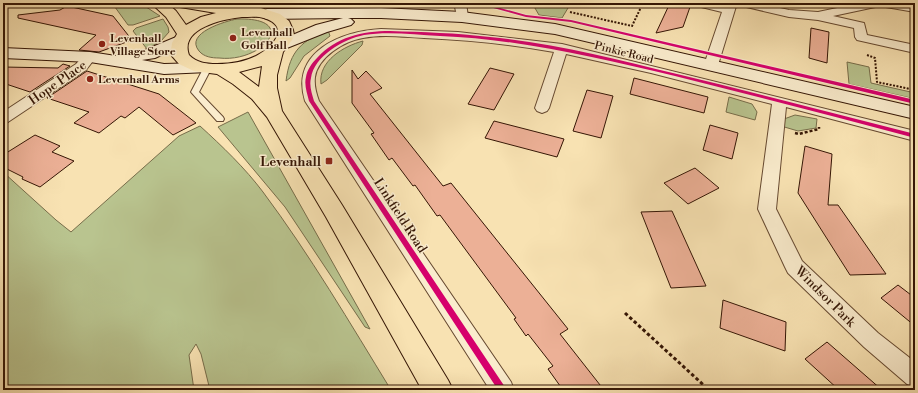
<svg xmlns="http://www.w3.org/2000/svg" width="918" height="393" viewBox="0 0 918 393" font-family="'Libre Bodoni',serif">
<style>
.green{fill:#b9c48f;stroke:#776d4a}
.building{fill:#ecb096;stroke:#351605}
.lines{fill:none;stroke-linecap:round;stroke-linejoin:round}
.service-casing{stroke:#664930;stroke-width:2}
.minor-casing{stroke:#664930;stroke-width:2}
.secondary-casing{stroke:#351605;stroke-width:2}
.primary-casing{stroke:#351605;stroke-width:2}
.path-far2{stroke:#351605;stroke-width:2;stroke-dasharray:2 1.5;stroke-linecap:butt}
.path-far1{stroke:#351605;stroke-width:2.5;stroke-dasharray:3 2;stroke-linecap:butt}
.path{stroke:#351605;stroke-width:3;stroke-dasharray:3.5 2.5;stroke-linecap:butt}
.service{fill:#faeccd;fill-rule:evenodd}
.minor{fill:#faeccd;fill-rule:evenodd}
.secondary{fill:#faeccd;fill-rule:evenodd}
.primary{fill:#f8e2b2;fill-rule:evenodd}
.cycleway-casing{stroke:#faeccd;stroke-width:2}
.cycleway{fill:#d6006c;fill-rule:evenodd}
.poi-dot{fill:#8f2418;stroke:#faeccd;stroke-width:1.5}
.labels{text-anchor:middle;stroke-width:3;stroke-linejoin:round;paint-order:stroke}
.far-poi-label{font-size:11px;font-weight:bold;fill:#351605;stroke:#faeccd;text-anchor:start}
.far-street-label{font-size:11px;fill:#351605;stroke:#faeccd}
.street-label{font-size:13px;fill:#351605;stroke:#faeccd}
.poi-label{font-size:13px;font-weight:bold;fill:#351605;stroke:#faeccd;text-anchor:end}
</style>
<rect width="100%" height="100%" fill="#f8e2b2"/>
<filter id="stains"><feTurbulence type="fractalNoise" baseFrequency=".005" numOctaves="4"/><feColorMatrix values="0 0 0 0 .2 0 0 0 0 .09 0 0 0 0 .02 0 0 0 .5 -.17"/></filter>
<radialGradient id="worn" r=".72"><stop offset=".6" stop-color="#630" stop-opacity="0"/><stop offset="1" stop-color="#630" stop-opacity=".3"/></radialGradient>
<g class="green">
<path d="M 112,3 L 140,3 L 160,16 L 133,25 L 128,25 Z"/>
<path d="M 205,3 L 300,3 L 323,6 L 322,8 Z"/>
<path d="M 532,3 L 571,3 L 562,18 L 539,15 Z"/>
<path d="M 163,19 L 168,27 L 169,32 L 161,41 L 147,49 L 133,31 L 136,28 Z"/>
<path d="M 237,19 C 301,17 263,63 219,58 C 212,58 204,57 199,51 C 184,33 226,21 237,19 Z"/>
<path d="M 328,30 L 330,36 L 304,56 L 290,78 L 286,81 C 290,50 302,41 328,30 Z"/>
<path d="M 363,41 L 362,45 L 327,80 L 321,84 C 318,61 344,46 363,41 Z"/>
<path d="M 847,62 L 869,67 L 871,83 L 915,93 L 915,99 L 849,84 Z"/>
<path d="M 729,97 L 752,104 L 757,112 L 755,120 L 726,112 Z"/>
<path d="M 248,112 L 370,329 L 365,327 L 285,207 L 218,127 Z"/>
<path d="M 795,115 L 817,119 L 816,128 L 798,131 L 781,126 L 784,119 Z"/>
<path d="M 200,126 C 222,146 245,168 263,192 C 310,255 350,323 391,390 L 210,390 L 201,354 L 196,344 L 189,355 L 194,390 L 3,390 L 3,172 L 56,220 L 71,232 L 179,136 Z"/>
</g>
<g class="building">
<path d="M 670,3 L 690,7 L 683,27 L 656,33 Z"/>
<path d="M 67,6 L 113,16 L 132,40 L 99,52 L 79,50 L 96,35 L 18,18 L 18,15 L 60,10 Z"/>
<path d="M 811,28 L 829,32 L 827,63 L 809,58 Z"/>
<path d="M 63,64 L 70,66 L 30,92 L 3,83 L 3,67 L 58,68 Z"/>
<path d="M 490,68 L 514,74 L 494,110 L 468,104 Z"/>
<path d="M 352,70 L 358,79 L 366,71 L 382,88 L 370,94 L 443,186 L 451,183 L 568,329 L 560,334 L 604,390 L 563,390 L 548,369 L 553,366 L 528,334 L 526,336 L 514,319 L 516,318 L 440,215 L 437,216 L 415,185 L 413,186 L 392,158 L 389,160 L 371,134 L 374,133 L 352,103 Z"/>
<path d="M 87,71 L 159,94 L 196,123 L 173,135 L 139,107 L 125,118 L 121,116 L 99,133 L 74,123 L 89,112 L 47,98 Z"/>
<path d="M 634,78 L 708,97 L 704,113 L 630,94 Z"/>
<path d="M 587,90 L 613,96 L 601,138 L 573,131 Z"/>
<path d="M 494,121 L 564,139 L 557,157 L 485,138 Z"/>
<path d="M 710,125 L 738,133 L 732,159 L 703,150 Z"/>
<path d="M 35,135 L 60,146 L 52,152 L 74,161 L 40,187 L 22,179 L 23,177 L 3,167 L 3,155 Z"/>
<path d="M 805,146 L 832,154 L 828,205 L 838,205 L 886,274 L 850,275 L 798,193 Z"/>
<path d="M 695,168 L 719,188 L 688,204 L 664,183 Z"/>
<path d="M 672,211 L 706,286 L 671,288 L 641,212 Z"/>
<path d="M 898,285 L 915,298 L 915,326 L 881,298 Z"/>
<path d="M 723,300 L 786,322 L 785,351 L 720,328 Z"/>
<path d="M 827,342 L 882,390 L 839,390 L 805,359 Z"/>
</g>
<g class="lines">
<g class="service-casing">
<path id="service" d="M 207,67 L 211,69 L 199,92 L 223,117 L 224,119 L 223,121 L 217,121 L 191,92 L 203,69 Z"/>
</g>
<g class="minor-casing">
<g id="minor">
<path d="M 454,3 L 466,3 L 468,17 L 466,20 L 458,20 Z"/>
<path d="M 691,3 L 713,3 L 724,6 L 725,3 L 758,3 L 789,10 L 818,12 L 861,3 L 901,3 L 915,6 L 915,12 L 880,6 L 833,16 L 864,23 L 867,35 L 915,45 L 915,53 L 857,40 L 855,37 L 854,28 L 818,20 L 789,17 L 738,5 L 737,3 L 718,65 L 716,68 L 706,68 L 704,65 L 722,12 L 693,5 Z"/>
<path d="M 381,29 L 458,32 L 562,44 L 915,131 L 915,141 L 786,107 L 776,209 L 802,261 L 878,333 L 915,362 L 915,387 L 907,384 L 864,347 L 788,273 L 785,267 L 758,209 L 772,104 L 651,73 L 566,54 L 549,108 L 547,111 L 542,113 L 537,111 L 535,108 L 554,52 C 511,44 468,40 424,38 C 403,37 383,34 363,38 C 344,41 318,57 315,77 C 314,85 316,93 319,101 L 511,382 L 514,390 L 490,390 L 305,101 C 290,52 341,31 381,29 Z"/>
<path d="M 90,53 L 95,54 L 96,57 L 86,70 L 8,122 L 3,124 L 3,112 L 76,64 L 85,54 Z"/>
</g>
</g>
<g class="secondary-casing">
<g id="secondary">
<path d="M 381,8 L 462,12 L 555,24 L 915,107 L 915,119 L 555,34 L 462,22 L 381,18 L 348,18 L 351,19 L 354,22 L 351,25 L 327,32 L 282,50 L 276,48 L 274,45 L 276,42 L 316,25 L 343,18 L 267,19 L 262,17 L 259,14 L 262,11 L 267,9 Z"/>
<path d="M 181,35 L 187,37 L 189,40 L 187,43 L 155,58 L 142,60 L 164,64 L 202,63 L 208,64 L 211,68 L 208,72 L 164,74 L 90,62 L 3,58 L 3,48 L 90,52 L 116,56 L 145,50 Z"/>
</g>
</g>
<g class="primary-casing">
<path id="primary" d="M 151,3 L 167,3 L 176,11 L 186,25 L 201,17 L 216,13 L 180,7 L 175,6 L 173,3 L 211,3 L 229,5 L 235,8 L 261,8 L 280,14 L 289,21 L 293,30 L 294,35 L 292,40 L 283,52 L 277,75 L 277,88 L 282,111 L 342,205 L 448,380 L 453,390 L 422,390 L 326,217 L 267,117 L 252,99 L 233,84 L 217,74 L 194,71 L 179,64 L 172,56 L 171,50 L 172,43 L 177,34 L 166,17 ZM 242,17 C 249,17 257,16 264,18 C 292,27 272,48 256,56 C 244,62 231,64 217,64 C 206,64 197,63 189,55 C 179,28 224,19 242,17 ZM 262,66 L 259,87 L 239,72 Z"/>
</g>
<g class="path-far2">
<path d="M 570,12 L 632,26 L 643,3"/>
<path d="M 867,55 L 875,58 L 877,82 L 915,90"/>
</g>
<path class="path-far1" d="M 795,133 L 799,134 L 819,129 L 819,127"/>
<path class="path" d="M 625,313 L 709,390"/>
<use href="#service" class="service"/>
<use href="#minor" class="minor"/>
<use href="#secondary" class="secondary"/>
<use href="#primary" class="primary"/>
<g class="cycleway-casing">
<g id="cycleway">
<path d="M 475,3 L 482,3 L 526,15 L 571,20 L 915,100 L 915,104 L 571,22 L 526,17 Z"/>
<path d="M 390,31 C 423,32 456,33 490,37 C 553,43 615,59 677,74 C 756,93 836,114 915,134 L 915,138 C 835,117 755,96 675,76 C 597,58 520,39 440,36 C 415,35 389,31 364,35 C 344,39 314,56 311,78 C 309,86 312,94 314,101 L 507,390 L 498,390 L 309,101 C 307,93 304,85 306,77 C 307,70 312,63 317,58 C 336,37 362,31 390,31 Z"/>
</g>
</g>
<use href="#cycleway" class="cycleway"/>
</g>
<g class="poi-dot">
<circle cx="233" cy="38" r="4"/>
<circle cx="102" cy="44" r="4"/>
<circle cx="90" cy="79" r="4"/>
<rect x="325" y="157" width="8" height="8" rx="2"/>
</g>
<g class="labels">
<g class="far-poi-label">
<text x="241" y="36">Levenhall<tspan x="241" dy="13">Golf Ball</tspan></text>
<text x="110" y="42">Levenhall<tspan x="110" dy="13">Village Store</tspan></text>
<text x="98" y="83">Levenhall Arms</text>
</g>
<g class="far-street-label">
<text transform="translate(624 52) rotate(14)" y="4">Pinkie Road</text>
</g>
<g class="street-label">
<text transform="translate(57 82) rotate(-35)" y="5">Hope Place</text>
<text transform="translate(401 215) rotate(57)" y="5">Linkfield Road</text>
<text transform="translate(826 296) rotate(45)" y="5">Windsor Park</text>
</g>
<g class="poi-label">
<text x="321" y="166">Levenhall</text>
</g>
</g>
<rect width="918" height="393" fill="none" stroke="#f8e2b2" stroke-width="16"/>
<rect x="4" y="4" width="910" height="385" fill="none" stroke="#351605" stroke-width="2"/>
<rect x="8" y="8" width="902" height="377" fill="none" stroke="#351605"/>
<rect width="100%" height="100%" filter="url(#stains)"/>
<rect width="100%" height="100%" fill="url(#worn)"/>
</svg>
